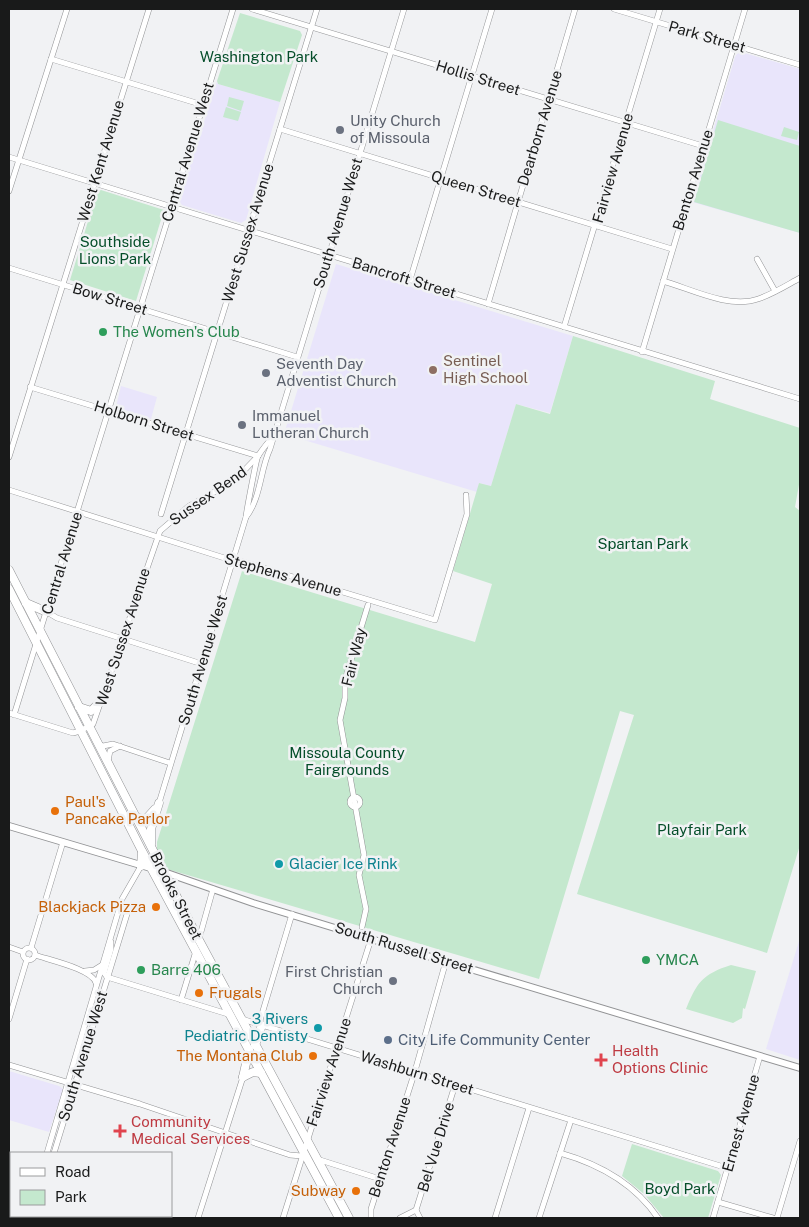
<svg xmlns="http://www.w3.org/2000/svg" width="809" height="1227" viewBox="0 0 809 1227" font-family="'Public Sans',sans-serif">
<style>
.education{fill:#e9e5fb}
.green{fill:#c4e8ce}
.lines{fill:none;stroke-linecap:round;stroke-linejoin:round}
.minor-casing{stroke:#929395;stroke-width:6}
.major-casing{stroke:#929395;stroke-width:8}
.highway-casing{stroke:#929395;stroke-width:9}
.minor{stroke:#fff;stroke-width:5}
.major{stroke:#fff;stroke-width:6}
.highway{stroke:#fff;stroke-width:8}
.worship-dot{fill:#6b7280;stroke:#f1f2f4;stroke-width:2}
.leisure-dot{fill:#2e9e5b;stroke:#f1f2f4;stroke-width:2}
.education-dot{fill:#8d6e63;stroke:#f1f2f4;stroke-width:2}
.food-dot{fill:#e8710a;stroke:#f1f2f4;stroke-width:2}
.culture-dot{fill:#0f9aa8;stroke:#f1f2f4;stroke-width:2}
.service-dot{fill:#5c6f8a;stroke:#f1f2f4;stroke-width:2}
.health-dot{fill:#e0444e;stroke:#f1f2f4;stroke-width:2}
.labels{text-anchor:middle;stroke-width:5;stroke-linejoin:round;paint-order:stroke}
.street-label{font-size:15px;fill:#191a1a;stroke:#f1f2f4}
.park-label{font-size:15px;fill:#054e2a;stroke:#f1f2f4}
.worship-label{font-size:15px;fill:#5b616d;stroke:#f1f2f4;text-anchor:start}
.leisure-label{font-size:15px;fill:#27864d;stroke:#f1f2f4;text-anchor:start}
.education-label{font-size:15px;fill:#785e54;stroke:#f1f2f4;text-anchor:start}
.food-label{font-size:15px;fill:#c56008;stroke:#f1f2f4;text-anchor:end}
.culture-label{font-size:15px;fill:#0d838f;stroke:#f1f2f4;text-anchor:start}
.service-label{font-size:15px;fill:#4e5e75;stroke:#f1f2f4;text-anchor:start}
.health-label{font-size:15px;fill:#be3a42;stroke:#f1f2f4;text-anchor:start}
</style>
<rect width="100%" height="100%" fill="#f1f2f4"/>
<g class="education">
<path d="M 741,52 L 800,69 L 800,233 L 692,202 L 735,57 L 737,54 Z"/>
<path d="M 217,81 L 218,84 L 280,102 L 246,220 L 241,223 L 182,205 L 179,201 Z"/>
<path d="M 336,264 L 573,336 L 550,413 L 516,404 L 491,486 L 479,483 L 477,492 L 284,434 Z"/>
<path d="M 121,386 L 157,397 L 151,419 L 116,407 Z"/>
<path d="M 800,938 L 800,1060 L 766,1049 Z"/>
<path d="M 9,1071 L 59,1086 L 63,1089 L 49,1132 L 9,1120 Z"/>
</g>
<g class="green">
<path d="M 240,13 L 300,31 L 302,35 L 280,102 L 218,84 L 217,81 Z"/>
<path d="M 229,97 L 244,101 L 241,111 L 227,106 Z"/>
<path d="M 226,107 L 241,112 L 238,121 L 223,117 Z"/>
<path d="M 718,120 L 800,146 L 800,233 L 694,202 Z"/>
<path d="M 784,127 L 799,132 L 797,140 L 781,136 Z"/>
<path d="M 101,190 L 164,210 L 136,301 L 70,280 L 97,192 Z"/>
<path d="M 573,336 L 715,381 L 710,399 L 800,428 L 800,479 L 795,507 L 800,511 L 800,845 L 767,953 L 577,894 L 634,715 L 620,711 L 539,979 L 167,869 L 157,850 L 157,842 L 242,571 L 475,642 L 492,584 L 453,571 L 479,483 L 491,486 L 516,404 L 550,414 Z"/>
<path d="M 731,965 L 756,971 L 745,1009 L 743,1008 L 742,1018 L 733,1023 L 686,1009 C 697,982 703,974 731,965 Z"/>
<path d="M 632,1144 L 718,1171 L 721,1175 L 708,1218 L 664,1218 L 644,1194 L 622,1176 Z"/>
</g>
<g class="lines">
<g class="minor-casing">
<g id="minor">
<path d="M 252,9 L 703,146"/>
<path d="M 614,9 L 800,65"/>
<path d="M 51,59 L 203,105"/>
<path d="M 280,129 L 672,249"/>
<path d="M 9,157 L 800,399"/>
<path d="M 9,191 L 67,9"/>
<path d="M 757,259 L 775,291"/>
<path d="M 9,268 L 297,357"/>
<path d="M 410,280 L 492,9"/>
<path d="M 663,281 C 691,289 729,309 758,299 C 773,294 787,285 800,278"/>
<path d="M 488,304 L 575,9"/>
<path d="M 564,327 L 660,9"/>
<path d="M 642,352 L 745,9"/>
<path d="M 30,387 L 258,456"/>
<path d="M 9,457 L 149,9"/>
<path d="M 9,490 L 234,561 L 244,562 L 435,620 L 467,514 L 466,495"/>
<path d="M 161,514 L 317,9"/>
<path d="M 246,517 C 246,514 256,460 258,456 C 262,450 268,442 273,437"/>
<path d="M 47,612 L 57,618 L 202,664"/>
<path d="M 9,713 L 73,733 L 80,731 L 93,724 L 160,531 L 189,506 L 234,481 L 258,456"/>
<path d="M 14,715 L 233,9"/>
<path d="M 98,744 L 103,746 L 113,744 L 170,763"/>
<path d="M 108,761 L 110,751 L 120,746"/>
<circle cx="355" cy="802" r="5"/>
<path d="M 159,803 L 246,517 C 261,498 260,470 270,449 L 404,9"/>
<path d="M 362,927 L 366,909 L 359,875 L 364,855 L 340,720 L 345,698 L 345,680 L 368,605"/>
<path d="M 199,939 L 213,889"/>
<path d="M 9,947 L 23,952"/>
<circle cx="29" cy="954" r="6"/>
<path d="M 31,948 L 63,842"/>
<path d="M 35,955 C 49,960 92,969 96,983"/>
<path d="M 85,971 L 94,970 L 102,965"/>
<path d="M 107,977 L 231,1015"/>
<path d="M 107,977 L 104,973 L 111,949 L 111,942"/>
<path d="M 181,1000 L 196,951"/>
<path d="M 9,1019 L 27,959"/>
<path d="M 242,1019 L 727,1168"/>
<path d="M 259,1024 L 292,914"/>
<path d="M 9,1065 L 140,1104 L 290,1155 L 302,1156"/>
<path d="M 47,1153 L 122,899 L 141,866"/>
<path d="M 54,1153 L 127,914 L 127,909 L 120,906"/>
<path d="M 560,1153 C 599,1164 635,1184 658,1218"/>
<path d="M 317,1159 L 380,1179"/>
<path d="M 718,1202 L 773,1218"/>
<path d="M 9,1213 L 11,1214"/>
<path d="M 16,1216 L 24,1218"/>
<path d="M 119,1216 L 127,1218"/>
<path d="M 35,1218 L 36,1216"/>
<path d="M 198,1218 L 243,1077"/>
<path d="M 283,1218 L 371,939"/>
<path d="M 371,1218 L 371,1209 L 415,1071 L 446,961"/>
<path d="M 400,1218 L 416,1210"/>
<path d="M 420,1218 L 416,1210 L 455,1085"/>
<path d="M 495,1218 L 529,1108"/>
<path d="M 539,1218 L 571,1120"/>
<path d="M 713,1218 L 760,1056"/>
<path d="M 777,1218 L 800,1141"/>
</g>
</g>
<g class="major-casing">
<path id="major" d="M 9,826 L 164,872 L 253,903 L 371,939 L 800,1068"/>
</g>
<g class="highway-casing">
<g id="highway">
<path d="M 9,570 L 199,940 L 349,1218"/>
<path d="M 9,589 L 142,851 L 339,1218"/>
<path d="M 26,603 L 47,612"/>
<path d="M 79,707 L 91,711 L 101,701"/>
<path d="M 137,818 L 146,819 L 155,809"/>
<path d="M 151,844 L 151,829 L 159,803"/>
<path d="M 141,866 L 142,853"/>
<path d="M 255,1045 L 262,1025"/>
<path d="M 243,1077 L 249,1050"/>
<path d="M 243,1077 L 253,1072 L 261,1073"/>
</g>
</g>
<use href="#minor" class="minor"/>
<use href="#major" class="major"/>
<use href="#highway" class="highway"/>
</g>
<g class="worship-dot">
<circle cx="340" cy="130" r="5"/>
<circle cx="266" cy="373" r="5"/>
<circle cx="242" cy="425" r="5"/>
<circle cx="393" cy="981" r="5"/>
</g>
<g class="leisure-dot">
<circle cx="103" cy="332" r="5"/>
<circle cx="646" cy="960" r="5"/>
<circle cx="141" cy="970" r="5"/>
</g>
<circle class="education-dot" cx="433" cy="370" r="5"/>
<g class="food-dot">
<circle cx="55" cy="811" r="5"/>
<circle cx="156" cy="907" r="5"/>
<circle cx="199" cy="993" r="5"/>
<circle cx="313" cy="1056" r="5"/>
<circle cx="356" cy="1191" r="5"/>
</g>
<g class="culture-dot">
<circle cx="279" cy="864" r="5"/>
<circle cx="318" cy="1028" r="5"/>
</g>
<circle class="service-dot" cx="388" cy="1040" r="5"/>
<g class="health-dot">
<path d="M598.5 1052.5h5v5h5v5h-5v5h-5v-5h-5v-5h5z"/>
<path d="M117.5 1123.5h5v5h5v5h-5v5h-5v-5h-5v-5h5z"/>
</g>
<g class="labels">
<g class="street-label">
<text transform="translate(707 37) rotate(16)" y="5">Park Street</text>
<text transform="translate(478 78) rotate(17)" y="5">Hollis Street</text>
<text transform="translate(540 128) rotate(-73)" y="5">Dearborn Avenue</text>
<text transform="translate(188 152) rotate(-73)" y="5">Central Avenue West</text>
<text transform="translate(101 161) rotate(-73)" y="5">West Kent Avenue</text>
<text transform="translate(613 168) rotate(-74)" y="5">Fairview Avenue</text>
<text transform="translate(693 180) rotate(-73)" y="5">Benton Avenue</text>
<text transform="translate(476 189) rotate(17)" y="5">Queen Street</text>
<text transform="translate(338 223) rotate(-73)" y="5">South Avenue West</text>
<text transform="translate(248 233) rotate(-73)" y="5">West Sussex Avenue</text>
<text transform="translate(404 278) rotate(17)" y="5">Bancroft Street</text>
<text transform="translate(110 299) rotate(17)" y="5">Bow Street</text>
<text transform="translate(144 421) rotate(17)" y="5">Holborn Street</text>
<text transform="translate(208 496) rotate(-35)" y="5">Sussex Bend</text>
<text transform="translate(62 563) rotate(-73)" y="5">Central Avenue</text>
<text transform="translate(283 575) rotate(16)" y="5">Stephens Avenue</text>
<text transform="translate(123 637) rotate(-72)" y="5">West Sussex Avenue</text>
<text transform="translate(354 657) rotate(-76)" y="5">Fair Way</text>
<text transform="translate(203 660) rotate(-73)" y="5">South Avenue West</text>
<text transform="translate(176 896) rotate(63)" y="5">Brooks Street</text>
<text transform="translate(404 948) rotate(17)" y="5">South Russell Street</text>
<text transform="translate(83 1056) rotate(-73)" y="5">South Avenue West</text>
<text transform="translate(329 1072) rotate(-72)" y="5">Fairview Avenue</text>
<text transform="translate(417 1073) rotate(17)" y="5">Washburn Street</text>
<text transform="translate(741 1123) rotate(-74)" y="5">Ernest Avenue</text>
<text transform="translate(390 1147) rotate(-72)" y="5">Benton Avenue</text>
<text transform="translate(436 1147) rotate(-73)" y="5">Bel Vue Drive</text>
</g>
<g class="park-label">
<text x="259" y="62">Washington Park</text>
<text x="115" y="247">Southside<tspan x="115" dy="17">Lions Park</tspan></text>
<text x="643" y="549">Spartan Park</text>
<text x="347" y="758">Missoula County<tspan x="347" dy="17">Fairgrounds</tspan></text>
<text x="702" y="835">Playfair Park</text>
<text x="680" y="1194">Boyd Park</text>
</g>
<g class="worship-label">
<text x="350" y="126">Unity Church<tspan x="350" dy="17">of Missoula</tspan></text>
<text x="276" y="369">Seventh Day<tspan x="276" dy="17">Adventist Church</tspan></text>
<text x="252" y="421">Immanuel<tspan x="252" dy="17">Lutheran Church</tspan></text>
<text x="383" y="977" text-anchor="end">First Christian<tspan x="383" dy="17">Church</tspan></text>
</g>
<g class="leisure-label">
<text x="113" y="337">The Women's Club</text>
<text x="656" y="965">YMCA</text>
<text x="151" y="975">Barre 406</text>
</g>
<g class="education-label">
<text x="443" y="366">Sentinel<tspan x="443" dy="17">High School</tspan></text>
</g>
<g class="food-label">
<text x="65" y="807" text-anchor="start">Paul's<tspan x="65" dy="17">Pancake Parlor</tspan></text>
<text x="146" y="912">Blackjack Pizza</text>
<text x="209" y="998" text-anchor="start">Frugals</text>
<text x="303" y="1061">The Montana Club</text>
<text x="346" y="1196">Subway</text>
</g>
<g class="culture-label">
<text x="289" y="869">Glacier Ice Rink</text>
<text x="308" y="1024" text-anchor="end">3 Rivers<tspan x="308" dy="17">Pediatric Dentisty</tspan></text>
</g>
<g class="service-label">
<text x="398" y="1045">City Life Community Center</text>
</g>
<g class="health-label">
<text x="612" y="1056">Health<tspan x="612" dy="17">Options Clinic</tspan></text>
<text x="131" y="1127">Community<tspan x="131" dy="17">Medical Services</tspan></text>
</g>
</g>
<rect width="809" height="1227" fill="none" stroke="#191a1a" stroke-width="20"/>
<rect x="10" y="1152" width="162" height="65" fill="#f1f2f4" stroke="#9b9c9d"/>
<rect x="20" y="1168" width="25" height="8" fill="#ffffff" stroke="#9b9c9d"/>
<text x="55" y="1177" font-size="15" fill="#191a1a">Road</text>
<rect x="20" y="1190" width="25" height="15" fill="#c4e8ce" stroke="#9b9c9d"/>
<text x="55" y="1202" font-size="15" fill="#191a1a">Park</text>
</svg>
